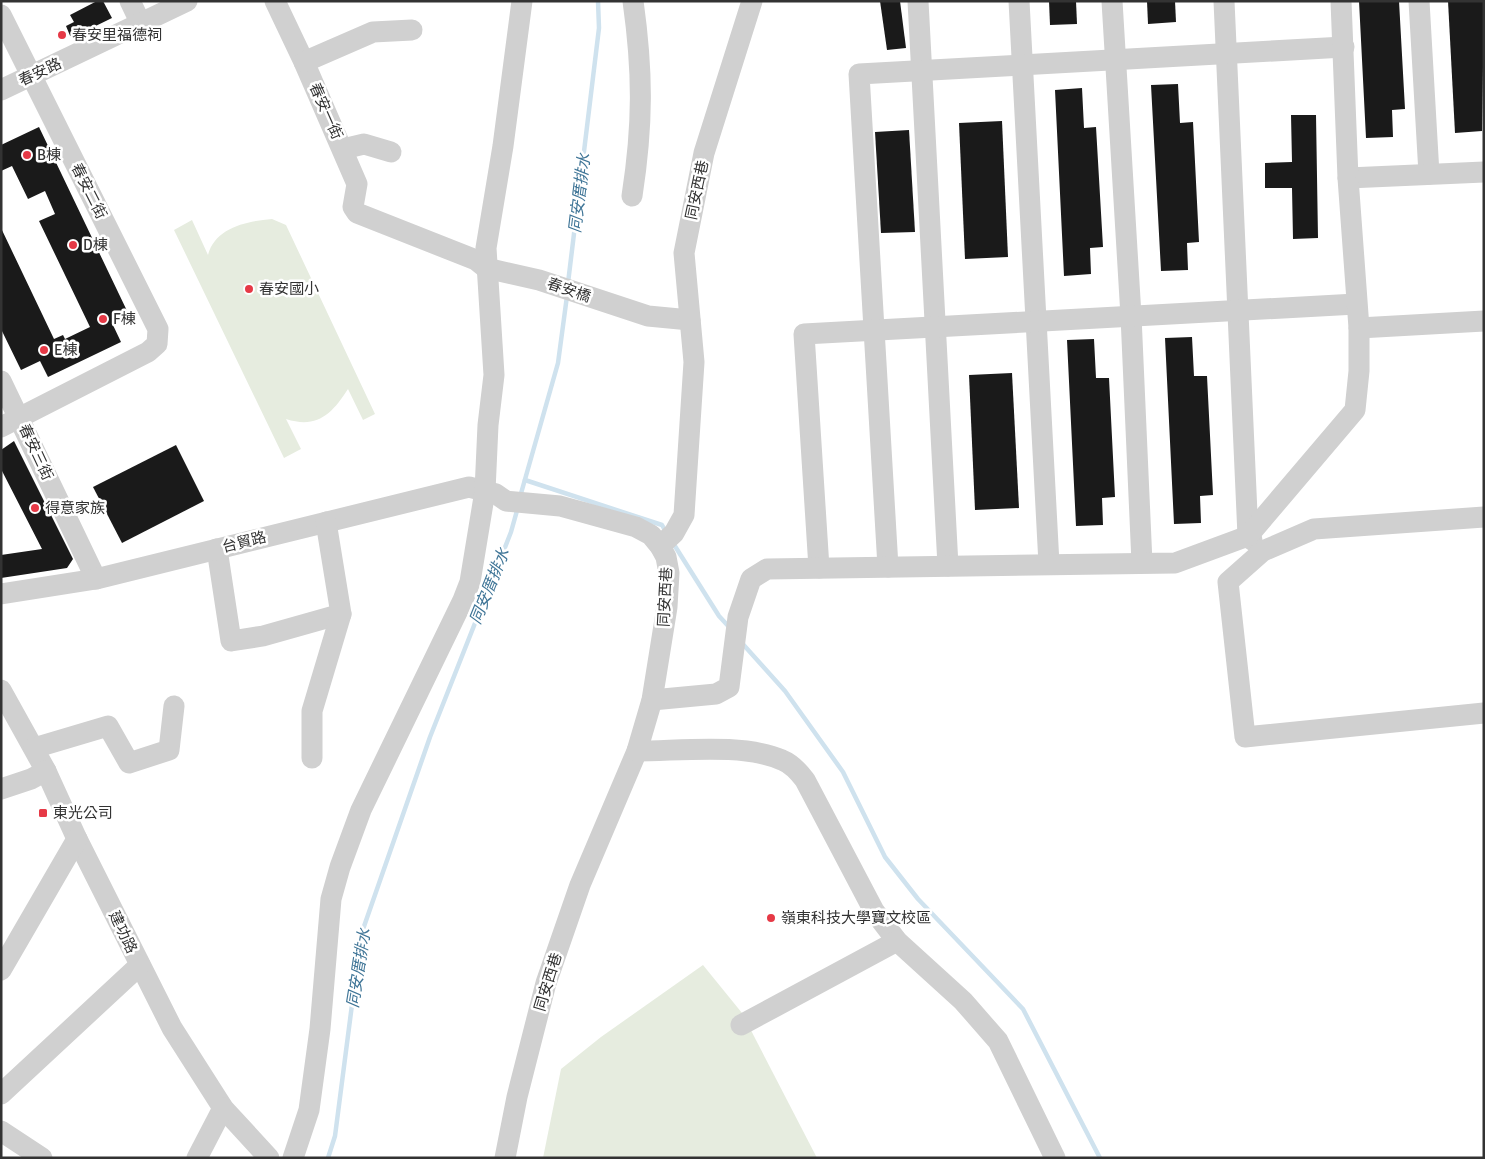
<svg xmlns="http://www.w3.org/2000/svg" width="1485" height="1159" viewBox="0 0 1485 1159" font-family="Signika,'Noto Sans TC',sans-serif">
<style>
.green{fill:#e6ecdf}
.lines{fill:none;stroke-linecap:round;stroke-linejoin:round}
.stream{stroke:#cfe2ee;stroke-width:4.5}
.building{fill:#1a1a1a}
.minor{stroke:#d0d0d0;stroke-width:21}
.poi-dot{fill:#e63946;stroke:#fff;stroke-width:2}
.labels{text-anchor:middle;stroke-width:5;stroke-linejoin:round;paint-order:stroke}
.poi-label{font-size:15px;fill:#333;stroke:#fff;text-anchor:start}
.street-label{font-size:15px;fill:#333;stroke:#fff}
.water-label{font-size:16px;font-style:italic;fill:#3f7597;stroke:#fff}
</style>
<rect width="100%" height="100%" fill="#fff"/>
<g class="green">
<path d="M 272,219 L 286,225 L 375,414 L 363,420 L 348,389 C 332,414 317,429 286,419 L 301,449 L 284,458 L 174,230 L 192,220 L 208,255 C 215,228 246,221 272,219 Z"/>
<path d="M 703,965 L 742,1013 L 817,1158 L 543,1158 L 561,1069 L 601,1037 Z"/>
</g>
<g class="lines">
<g class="stream">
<path d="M 568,283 L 599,28 L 598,1"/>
<path d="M 525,480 L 662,525 L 666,532"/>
<path d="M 520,497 L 558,363 L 567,296"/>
<path d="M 673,543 L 719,616 L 730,628"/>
<path d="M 741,642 L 785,691 L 843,772 L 885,857 L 918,899 L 1023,1009 L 1100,1158"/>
<path d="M 328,1158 L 335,1136 L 361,935 L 430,737 L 511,532 L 518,507"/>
</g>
</g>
<g class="building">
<path d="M 97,1 L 103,1 L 112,18 L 71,38 L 66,26 L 74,22 L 70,15 Z"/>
<path d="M 880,1 L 900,1 L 906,48 L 887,50 Z"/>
<path d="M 1049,1 L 1076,1 L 1077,24 L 1050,25 Z"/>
<path d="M 1147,1 L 1175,1 L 1176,22 L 1148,24 Z"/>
<path d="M 1359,1 L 1399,1 L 1405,109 L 1392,110 L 1393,137 L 1366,138 Z"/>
<path d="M 1448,1 L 1484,1 L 1482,131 L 1455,133 Z"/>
<path d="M 1178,84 L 1180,123 L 1193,122 L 1199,242 L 1187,243 L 1188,270 L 1161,271 L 1151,85 Z"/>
<path d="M 1082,88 L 1084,128 L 1096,127 L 1103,247 L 1090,248 L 1091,274 L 1064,276 L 1055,90 Z"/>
<path d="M 1291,115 L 1316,115 L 1318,238 L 1293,239 L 1292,188 L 1265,188 L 1265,163 L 1292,162 Z"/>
<path d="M 1002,121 L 1008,257 L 965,259 L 959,123 Z"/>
<path d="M 39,127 L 129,315 L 112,323 L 121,342 L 48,377 L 40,361 L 21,370 L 1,329 L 1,228 L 54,339 L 63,335 L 65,339 L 90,327 L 39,221 L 55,214 L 45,191 L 28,199 L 12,166 L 1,171 L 1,145 Z"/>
<path d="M 909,130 L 915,232 L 881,233 L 875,132 Z"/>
<path d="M 1192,337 L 1194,376 L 1207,376 L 1213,495 L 1200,496 L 1201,523 L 1174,524 L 1165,338 Z"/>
<path d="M 1094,339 L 1096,378 L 1109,378 L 1115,497 L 1102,498 L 1103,525 L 1076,526 L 1067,340 Z"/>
<path d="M 1012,373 L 1019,508 L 975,510 L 969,375 Z"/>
<path d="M 14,441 L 73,559 L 67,568 L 1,578 L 1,555 L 42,549 L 1,469 L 1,450 Z"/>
<path d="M 176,445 L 204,501 L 122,543 L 93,487 Z"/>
</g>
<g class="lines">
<g class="minor">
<path d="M 130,1 L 141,24"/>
<path d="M 275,1 L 304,62 L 357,184 L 353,207 L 357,213 L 476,260 L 486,268 L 539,280 L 648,316 L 690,320"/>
<path d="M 918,1 L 948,566"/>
<path d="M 1019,1 L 1049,564"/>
<path d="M 1112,1 L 1131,316 L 1142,563"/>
<path d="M 1224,1 L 1248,536 L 1252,540"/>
<path d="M 1419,1 L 1429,174"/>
<path d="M 1,15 L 158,329 L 157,344 L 148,352 L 1,427"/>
<path d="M 304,62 L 373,32 L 412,30"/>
<path d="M 1,90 L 187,1"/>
<path d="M 343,149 L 364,144 L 391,152"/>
<path d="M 1348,178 L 1484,172"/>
<path d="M 632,196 C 643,125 643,72 633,1"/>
<path d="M 1359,328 L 1484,321"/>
<path d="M 1,381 L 96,579"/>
<path d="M 1484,517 L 1314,529 L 1263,551 L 1228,582 L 1245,737 L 1484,713"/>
<path d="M 660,546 L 674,533 L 684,515 L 694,362 L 684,253 L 704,153 L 752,1"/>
<path d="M 217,549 L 231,641 L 263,636 L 341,614"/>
<path d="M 888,567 L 859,74 L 1344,47"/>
<path d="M 819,568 L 804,334 L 1356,304"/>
<path d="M 1,594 L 96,579 L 469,487 L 496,494 L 506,501 L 560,506 L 636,527 L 651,535 L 660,546 L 666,557 L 669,573 L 667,607 L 652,700 L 637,751 L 580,885 L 546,983 L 517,1097 L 505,1158"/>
<path d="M 1,690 L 46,771 L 77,839 L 172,1028 L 223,1108 L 269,1158"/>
<path d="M 652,700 L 716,694 L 729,687 L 738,617 L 751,579 L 767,569 L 1175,563 L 1248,536 L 1355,410 L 1359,371 L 1359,328 L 1348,178 L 1341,1"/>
<path d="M 34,748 L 108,726 L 129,763 L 169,750 L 174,706"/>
<path d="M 637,751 C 680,751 743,743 782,760 C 792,764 799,772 805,780 L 874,911 L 897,941 L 963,1001 L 998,1041 L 1055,1158"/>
<path d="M 312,758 L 312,711 L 341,614 L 326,522"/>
<path d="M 1,789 L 31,779 L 46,771"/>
<path d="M 1,970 L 77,839"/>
<path d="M 741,1025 L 897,941"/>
<path d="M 1,1094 L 140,965"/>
<path d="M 1,1131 L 42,1158"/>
<path d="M 197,1158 L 223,1108"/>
<path d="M 293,1158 L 309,1110 L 320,1029 L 331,899 L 340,867 L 361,810 L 463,600 L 470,582 L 485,491 L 488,425 L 494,375 L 486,248 L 503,146 L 522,1"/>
</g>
</g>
<g class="poi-dot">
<circle cx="62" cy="35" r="5"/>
<circle cx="27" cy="155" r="5"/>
<circle cx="73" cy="245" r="5"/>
<circle cx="249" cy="289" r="5"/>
<circle cx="103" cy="319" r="5"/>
<circle cx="44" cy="350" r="5"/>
<circle cx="35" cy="508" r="5"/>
<rect x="38" y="808" width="10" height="10" rx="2.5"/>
<circle cx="771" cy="918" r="5"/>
</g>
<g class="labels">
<g class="poi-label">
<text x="72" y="40">春安里福德祠</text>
<text x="37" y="160">B棟</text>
<text x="83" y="250">D棟</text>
<text x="259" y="294">春安國小</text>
<text x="113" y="324">F棟</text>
<text x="54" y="355">E棟</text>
<text x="45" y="513">得意家族</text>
<text x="53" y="818">東光公司</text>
<text x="781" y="923">嶺東科技大學寶文校區</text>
</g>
<g class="street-label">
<text transform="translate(40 72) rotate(-25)" y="5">春安路</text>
<text transform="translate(326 111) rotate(66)" y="5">春安一街</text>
<text transform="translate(697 190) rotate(-78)" y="5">同安西巷</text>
<text transform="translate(89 191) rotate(63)" y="5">春安二街</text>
<text transform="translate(569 290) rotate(19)" y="5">春安橋</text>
<text transform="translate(36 452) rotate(65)" y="5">春安三街</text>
<text transform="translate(244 542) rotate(-14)" y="5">台貿路</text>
<text transform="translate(665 597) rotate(-87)" y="5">同安西巷</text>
<text transform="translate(123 932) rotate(64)" y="5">建功路</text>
<text transform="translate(548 982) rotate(-73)" y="5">同安西巷</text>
</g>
<g class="water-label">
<text transform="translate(579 193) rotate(-83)" y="6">同安厝排水</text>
<text transform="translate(489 586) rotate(-68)" y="6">同安厝排水</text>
<text transform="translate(358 968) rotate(-81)" y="6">同安厝排水</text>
</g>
</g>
<rect width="1485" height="1159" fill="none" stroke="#333333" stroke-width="5"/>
</svg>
